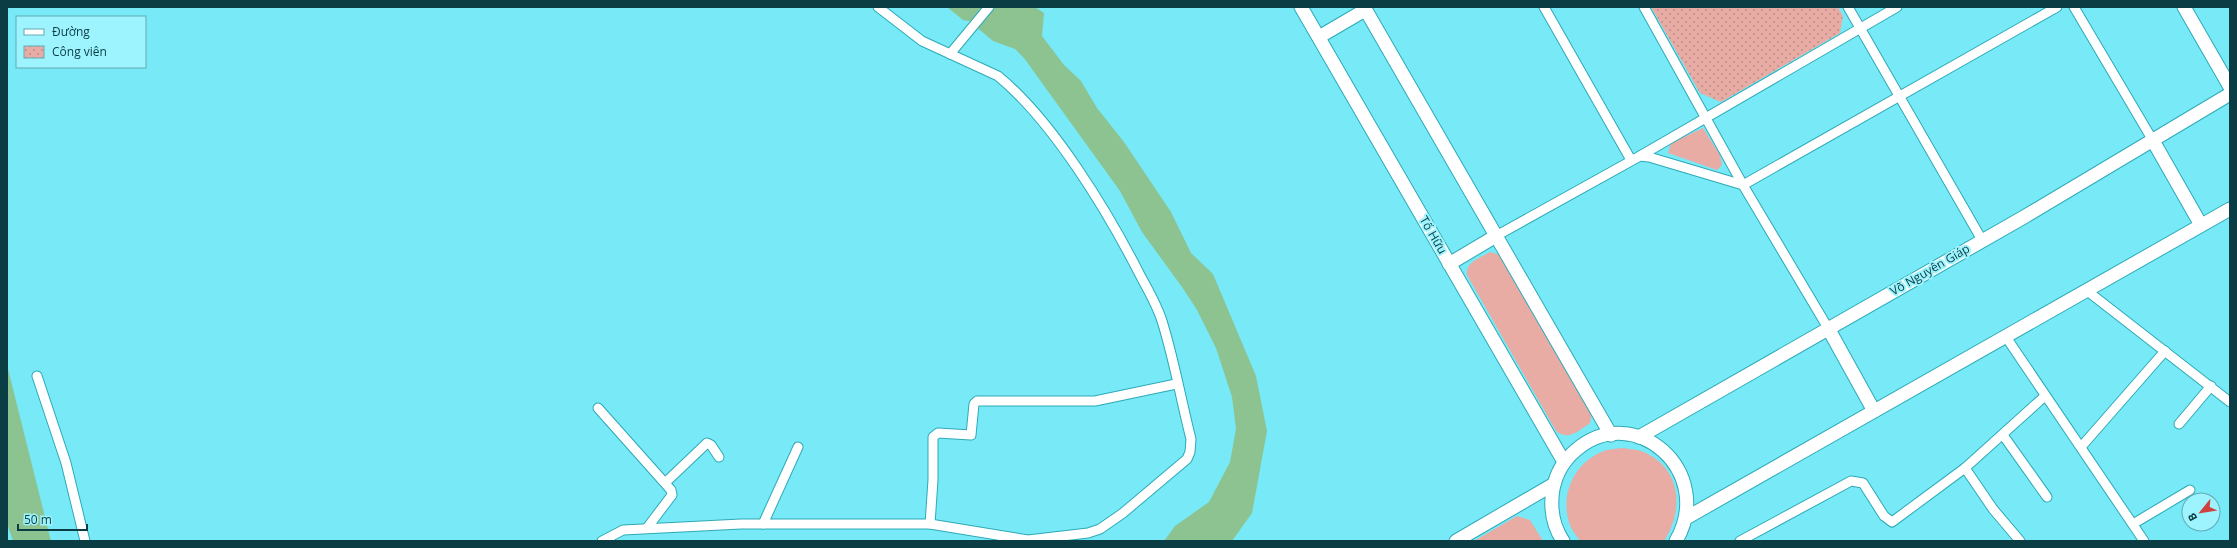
<svg xmlns="http://www.w3.org/2000/svg" width="2237" height="548" viewBox="0 0 2237 548" font-family="'Open Sans',sans-serif">
<style>
.grass{fill:#e8aca5}
.park{fill:url(#park-dots)}
.water{fill:#8dc390}
.lines{fill:none;stroke-linecap:round;stroke-linejoin:round}
.street-casing{stroke:#2eaab7;stroke-width:11}
.secondary-casing{stroke:#2eaab7;stroke-width:15}
.street{stroke:#fff;stroke-width:9}
.secondary{stroke:#fff;stroke-width:13}
.labels{text-anchor:middle;stroke-width:4;stroke-linejoin:round;paint-order:stroke}
.street-label{font-size:12px;fill:#0a3e44;stroke:#9df3fe}
</style>
<defs>
<pattern id="park-dots" width="8" height="8" patternUnits="userSpaceOnUse"><rect width="8" height="8" fill="#e8aca5"/><path d="M2 2h.1M6 6h.1" fill="none" stroke="#ba8d88" stroke-width="1.8" stroke-linecap="round"/></pattern>
</defs>
<rect width="100%" height="100%" fill="#77e9f7"/>
<g class="grass">
<path d="M 1703,128 L 1720,155 L 1722,165 L 1717,170 L 1668,153 L 1671,143 Z"/>
<path d="M 1490,252 L 1500,255 L 1592,413 L 1590,423 C 1578,431 1569,441 1556,431 L 1467,275 C 1465,262 1480,258 1490,252 Z"/>
<path d="M 1622,448 C 1628,449 1635,449 1641,451 C 1681,466 1685,509 1664,541 L 1580,541 C 1577,536 1572,531 1570,525 C 1559,496 1574,462 1604,451 C 1609,449 1616,449 1622,448 Z"/>
<path d="M 1517,516 L 1530,520 L 1543,541 L 1474,541 Z"/>
</g>
<path class="park" d="M 1651,7 L 1838,7 L 1843,16 L 1840,33 L 1721,102 L 1700,93 Z"/>
<g class="water">
<path d="M 947,7 L 1035,7 L 1044,13 L 1042,36 L 1064,65 L 1081,81 L 1097,108 L 1124,142 L 1171,212 L 1191,253 L 1213,274 L 1256,376 L 1267,431 L 1252,513 L 1232,541 L 1164,541 L 1175,526 L 1209,502 L 1230,462 L 1236,429 L 1232,397 L 1216,348 L 1197,310 L 1182,287 L 1142,232 L 1120,191 L 1024,58 L 1015,49 L 993,41 L 969,21 L 963,20 Z"/>
<path d="M 7,365 L 51,541 L 13,541 L 7,523 Z"/>
</g>
<g class="lines">
<g class="street-casing">
<g id="street">
<path d="M 1544,7 L 1631,160"/>
<path d="M 1644,7 L 1743,185 L 1828,328"/>
<path d="M 1848,7 L 1982,240"/>
<path d="M 2074,7 L 2152,139"/>
<path d="M 950,54 L 989,7"/>
<path d="M 1640,156 L 1897,7"/>
<path d="M 1496,236 L 1640,156 L 1649,157 L 1743,185 L 2057,7"/>
<path d="M 2086,290 L 2230,402"/>
<path d="M 2006,337 L 2144,541"/>
<path d="M 37,376 L 66,463 L 85,541"/>
<path d="M 598,408 L 671,490 L 672,495 L 647,528"/>
<path d="M 2179,424 L 2211,386"/>
<path d="M 2003,435 L 2047,497"/>
<path d="M 2081,447 L 2165,351"/>
<path d="M 1965,468 L 1993,509 L 2020,541"/>
<path d="M 666,482 L 707,443 L 711,445 L 719,457"/>
<path d="M 763,524 L 798,447"/>
<path d="M 930,524 L 933,480 L 933,437 L 938,433 L 971,435 L 974,404 L 977,401 L 1095,401 L 1176,384"/>
<path d="M 2133,524 L 2190,490"/>
<path d="M 602,541 L 623,530 L 741,524 L 930,524 L 1028,540 L 1088,533 L 1100,529 L 1123,513 L 1187,459 L 1190,452 L 1191,439 C 1181,400 1174,359 1162,321 C 1157,305 1148,290 1140,275 C 1108,212 1053,121 998,76 L 922,41 L 878,7"/>
<path d="M 1740,541 L 1851,481 L 1863,483 L 1884,516 L 1892,522 L 1965,468 L 2045,396"/>
</g>
</g>
<g class="secondary-casing">
<g id="secondary">
<path d="M 1301,7 L 1564,462"/>
<path d="M 1364,7 L 1611,435"/>
<path d="M 2184,7 L 2230,87"/>
<path d="M 1319,37 L 1365,10"/>
<path d="M 2152,139 L 2201,225"/>
<path d="M 1449,264 L 1496,236"/>
<path d="M 1828,328 L 1874,411"/>
<path d="M 1639,437 L 2024,217 L 2230,94"/>
<path d="M 1686,518 L 2230,209"/>
<path d="M 1456,541 L 1554,484"/>
<path d="M 1563,541 C 1553,526 1550,507 1553,489 C 1556,474 1564,460 1576,450 C 1635,400 1716,472 1676,541"/>
</g>
</g>
<use href="#street" class="street"/>
<use href="#secondary" class="secondary"/>
</g>
<g class="labels">
<g class="street-label">
<text transform="translate(1433 235) rotate(60)" y="4">Tố Hữu</text>
<text transform="translate(1930 270) rotate(-30)" y="4">Võ Nguyên Giáp</text>
</g>
</g>
<rect width="2237" height="548" fill="none" stroke="#0a3e44" stroke-width="16"/>
<rect x="16" y="16" width="130" height="52" fill="#9df3fe" stroke="#62abb4"/>
<rect x="24" y="29" width="20" height="6" fill="#ffffff" stroke="#62abb4"/>
<text x="52" y="36" font-size="12" fill="#0a3e44">Đường</text>
<rect x="24" y="46" width="20" height="12" fill="url(#park-dots)" stroke="#62abb4"/>
<text x="52" y="56" font-size="12" fill="#0a3e44">Công viên</text>
<g transform="translate(2201 512) rotate(240)"><circle r="19" fill="#9df3fe" stroke="#62abb4"/>
<path d="M0-3L7 15L0 10L-7 15Z" fill="#d0423e"/>
<text y="-6" font-size="11" font-weight="bold" text-anchor="middle" fill="#0a3e44">B</text>
</g>
<path d="M18 524v6h69v-6" fill="none" stroke="#0a3e44" stroke-width="2"/>
<text x="24" y="524" font-size="12" fill="#0a3e44" stroke="#9df3fe" stroke-width="3" paint-order="stroke">50 m</text>
</svg>
